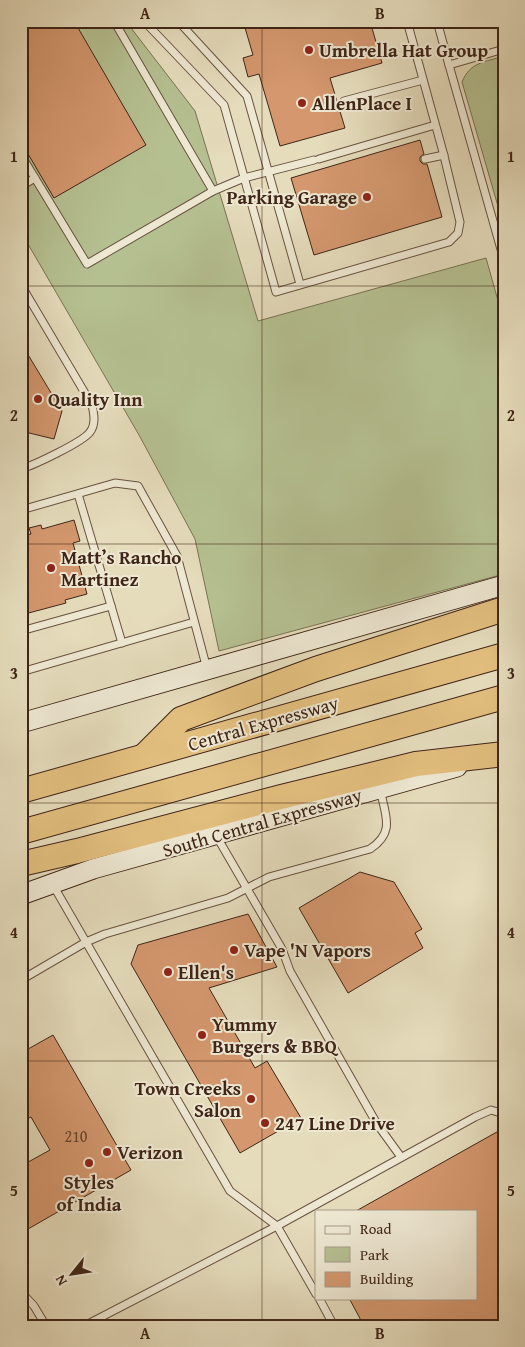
<svg xmlns="http://www.w3.org/2000/svg" width="525" height="1347" viewBox="0 0 525 1347" font-family="'Gentium Book Plus',serif">
<style>
.green{fill:#b5c091;stroke:#7a7254}
.building{fill:#d4976e;stroke:#3f2517}
.lines{fill:none;stroke-linecap:round;stroke-linejoin:round}
.service-casing{stroke:#685340;stroke-width:9}
.secondary-casing{stroke:#3f2517;stroke-width:21}
.motorway-casing{stroke:#3f2517;stroke-width:26}
.service{stroke:#eee8d3;stroke-width:7}
.secondary{stroke:#eee8d3;stroke-width:19}
.motorway{stroke:#e2be7e;stroke-width:24}
.grid{fill:none;stroke:#3f2517;stroke-width:1;stroke-opacity:0.55}
.poi-dot{fill:#8f2418;stroke:#eee8d3;stroke-width:2}
.labels{text-anchor:middle;stroke-width:4;stroke-linejoin:round;paint-order:stroke}
.number-label{font-size:16px;fill:#64422d}
.poi-label{font-size:19px;font-weight:bold;fill:#3f2517;stroke:#eee8d3;text-anchor:start}
.street-label{font-size:19px;fill:#3f2517;stroke:#eee8d3}
.neatline{fill:none;stroke:#3f2517;stroke-width:2}
.grid-label{font-size:16px;text-anchor:middle;font-weight:bold;fill:#3f2517}
</style>
<rect width="100%" height="100%" fill="#e5dcbc"/>
<filter id="stains"><feTurbulence type="fractalNoise" baseFrequency=".004" numOctaves="4"/><feColorMatrix values="0 0 0 0 .2 0 0 0 0 .09 0 0 0 0 .02 0 0 0 .5 -.17"/></filter>
<radialGradient id="worn" r=".72"><stop offset=".6" stop-color="#630" stop-opacity="0"/><stop offset="1" stop-color="#630" stop-opacity=".3"/></radialGradient>
<g class="green">
<path d="M 21,21 L 128,21 L 131,28 L 195,111 L 258,321 L 486,258 L 504,322 L 504,574 L 219,651 L 195,539 L 139,435 L 21,232 Z"/>
<path d="M 504,56 L 504,227 L 462,82 C 470,62 485,62 504,56 Z"/>
</g>
<g class="building">
<path d="M 21,21 L 74,21 L 146,145 L 54,198 L 21,142 Z"/>
<path d="M 243,21 L 370,21 L 382,63 L 330,78 L 345,128 L 280,146 L 259,74 L 248,77 L 243,58 L 253,55 Z"/>
<path d="M 420,140 L 424,154 L 420,157 L 420,161 L 423,164 L 427,164 L 442,217 L 314,255 L 291,178 Z"/>
<path d="M 21,343 L 62,411 L 54,439 L 21,431 Z"/>
<path d="M 74,520 L 80,541 L 73,543 L 87,594 L 65,600 L 66,603 L 21,615 L 21,536 L 31,534 L 29,528 L 41,525 L 42,529 Z"/>
<path d="M 360,872 L 394,882 L 422,929 L 415,933 L 423,948 L 348,993 L 299,908 Z"/>
<path d="M 248,914 L 277,967 L 209,988 L 255,1068 L 267,1061 L 301,1118 L 240,1153 L 131,964 L 138,945 Z"/>
<path d="M 53,1035 L 131,1170 L 21,1233 L 21,1166 L 50,1150 L 31,1117 L 21,1122 L 21,1053 Z"/>
<path d="M 504,1128 L 504,1326 L 364,1326 L 349,1298 L 476,1298 L 476,1211 L 356,1211 Z"/>
</g>
<g class="lines">
<g class="service-casing">
<g id="service">
<path d="M 144,21 L 224,105 L 276,292 L 449,242 L 458,233 L 460,222 L 443,152 L 407,21"/>
<path d="M 178,21 L 247,96 L 300,284"/>
<path d="M 437,21 L 449,65"/>
<path d="M 504,49 L 449,65 L 504,260"/>
<path d="M 344,101 L 423,80"/>
<path d="M 21,155 L 87,264 L 213,191 L 114,21"/>
<path d="M 319,159 L 435,125"/>
<path d="M 425,159 L 444,155"/>
<path d="M 21,186 L 35,178"/>
<path d="M 213,191 L 244,178 L 314,160"/>
<path d="M 21,285 L 92,405 C 94,414 96,424 90,432 C 83,442 34,465 21,469"/>
<path d="M 78,494 L 122,643"/>
<path d="M 21,510 L 115,483 L 138,486 L 177,556 L 207,669"/>
<path d="M 21,631 L 111,606"/>
<path d="M 21,672 L 194,622"/>
<path d="M 217,837 L 282,949 L 290,971 L 377,1124 L 401,1157"/>
<path d="M 53,885 L 230,1191 L 277,1226 L 316,1294"/>
<path d="M 21,980 L 86,942 L 105,934 L 228,898 L 269,877 L 370,849 C 396,832 385,815 380,789"/>
<path d="M 21,1292 L 34,1306 L 46,1326"/>
<path d="M 319,1298 L 334,1326"/>
<path d="M 84,1326 L 277,1226 L 475,1117 L 491,1110 L 504,1114"/>
</g>
</g>
<g class="secondary-casing">
<g id="secondary">
<path d="M 21,723 L 504,585"/>
<path d="M 21,895 L 93,869 L 457,767"/>
</g>
</g>
<g class="motorway-casing">
<g id="motorway">
<path d="M 146,754 L 181,719 L 316,669 L 504,609"/>
<path d="M 21,791 L 504,655"/>
<path d="M 21,832 L 504,697"/>
<path d="M 21,864 L 77,851 L 281,797 L 416,764 L 504,754"/>
</g>
</g>
<use href="#service" class="service"/>
<use href="#secondary" class="secondary"/>
<use href="#motorway" class="motorway"/>
</g>
<path class="grid" d="M 262,21 L 262,1326M 21,286 L 504,286M 21,544 L 504,544M 21,803 L 504,803M 21,1061 L 504,1061"/>
<g class="poi-dot">
<circle cx="309" cy="50" r="5"/>
<circle cx="302" cy="103" r="5"/>
<circle cx="367" cy="197" r="5"/>
<circle cx="38" cy="399" r="5"/>
<circle cx="51" cy="568" r="5"/>
<circle cx="234" cy="950" r="5"/>
<circle cx="168" cy="972" r="5"/>
<circle cx="202" cy="1035" r="5"/>
<circle cx="251" cy="1099" r="5"/>
<circle cx="265" cy="1123" r="5"/>
<circle cx="107" cy="1152" r="5"/>
<circle cx="89" cy="1163" r="5"/>
</g>
<g class="labels">
<g class="number-label">
<text x="76" y="1142">210</text>
</g>
<g class="poi-label">
<text x="319" y="57">Umbrella Hat Group</text>
<text x="312" y="110">AllenPlace I</text>
<text x="357" y="204" text-anchor="end">Parking Garage</text>
<text x="48" y="406">Quality Inn</text>
<text x="61" y="564">Matt’s Rancho<tspan x="61" dy="22">Martinez</tspan></text>
<text x="244" y="957">Vape 'N Vapors</text>
<text x="178" y="979">Ellen's</text>
<text x="212" y="1031">Yummy<tspan x="212" dy="22">Burgers &amp; BBQ</tspan></text>
<text x="241" y="1095" text-anchor="end">Town Creeks<tspan x="241" dy="22">Salon</tspan></text>
<text x="275" y="1130">247 Line Drive</text>
<text x="117" y="1159">Verizon</text>
<text x="89" y="1189" text-anchor="middle">Styles<tspan x="89" dy="22">of India</tspan></text>
</g>
<g class="street-label">
<text transform="translate(263 723) rotate(-16)" y="7">Central Expressway</text>
<text transform="translate(262 822) rotate(-16)" y="7">South Central Expressway</text>
</g>
</g>
<rect width="525" height="1347" fill="none" stroke="#e5dcbc" stroke-width="55"/>
<rect x="315" y="1210" width="162" height="90" fill="#eee8d3" stroke="#a89a88"/>
<rect x="325" y="1226" width="25" height="8" fill="#eee8d3" stroke="#a89a88"/>
<text x="360" y="1234" font-size="15" fill="#3f2517">Road</text>
<rect x="325" y="1247" width="25" height="15" fill="#b5c091" stroke="#a89a88"/>
<text x="360" y="1260" font-size="15" fill="#3f2517">Park</text>
<rect x="325" y="1272" width="25" height="15" fill="#d4976e" stroke="#a89a88"/>
<text x="360" y="1284" font-size="15" fill="#3f2517">Building</text>
<g transform="translate(72 1274) rotate(240)" stroke="#eee8d3" stroke-width="4" paint-order="stroke">
<path d="M0-4L9 19L0 12L-9 19Z" fill="#3f2517"/>
<text y="-8" font-size="14" font-weight="bold" text-anchor="middle" fill="#3f2517">N</text>
</g>
<rect x="28" y="28" width="470" height="1292" class="neatline"/>
<g class="grid-label">
<text x="145" y="19">A</text>
<text x="380" y="19">B</text>
<text x="14" y="162">1</text>
<text x="511" y="162">1</text>
<text x="14" y="421">2</text>
<text x="511" y="421">2</text>
<text x="14" y="679">3</text>
<text x="511" y="679">3</text>
<text x="14" y="938">4</text>
<text x="511" y="938">4</text>
<text x="14" y="1196">5</text>
<text x="511" y="1196">5</text>
<text x="145" y="1339">A</text>
<text x="380" y="1339">B</text>
</g>
<rect width="100%" height="100%" filter="url(#stains)"/>
<rect width="100%" height="100%" fill="url(#worn)"/>
</svg>
